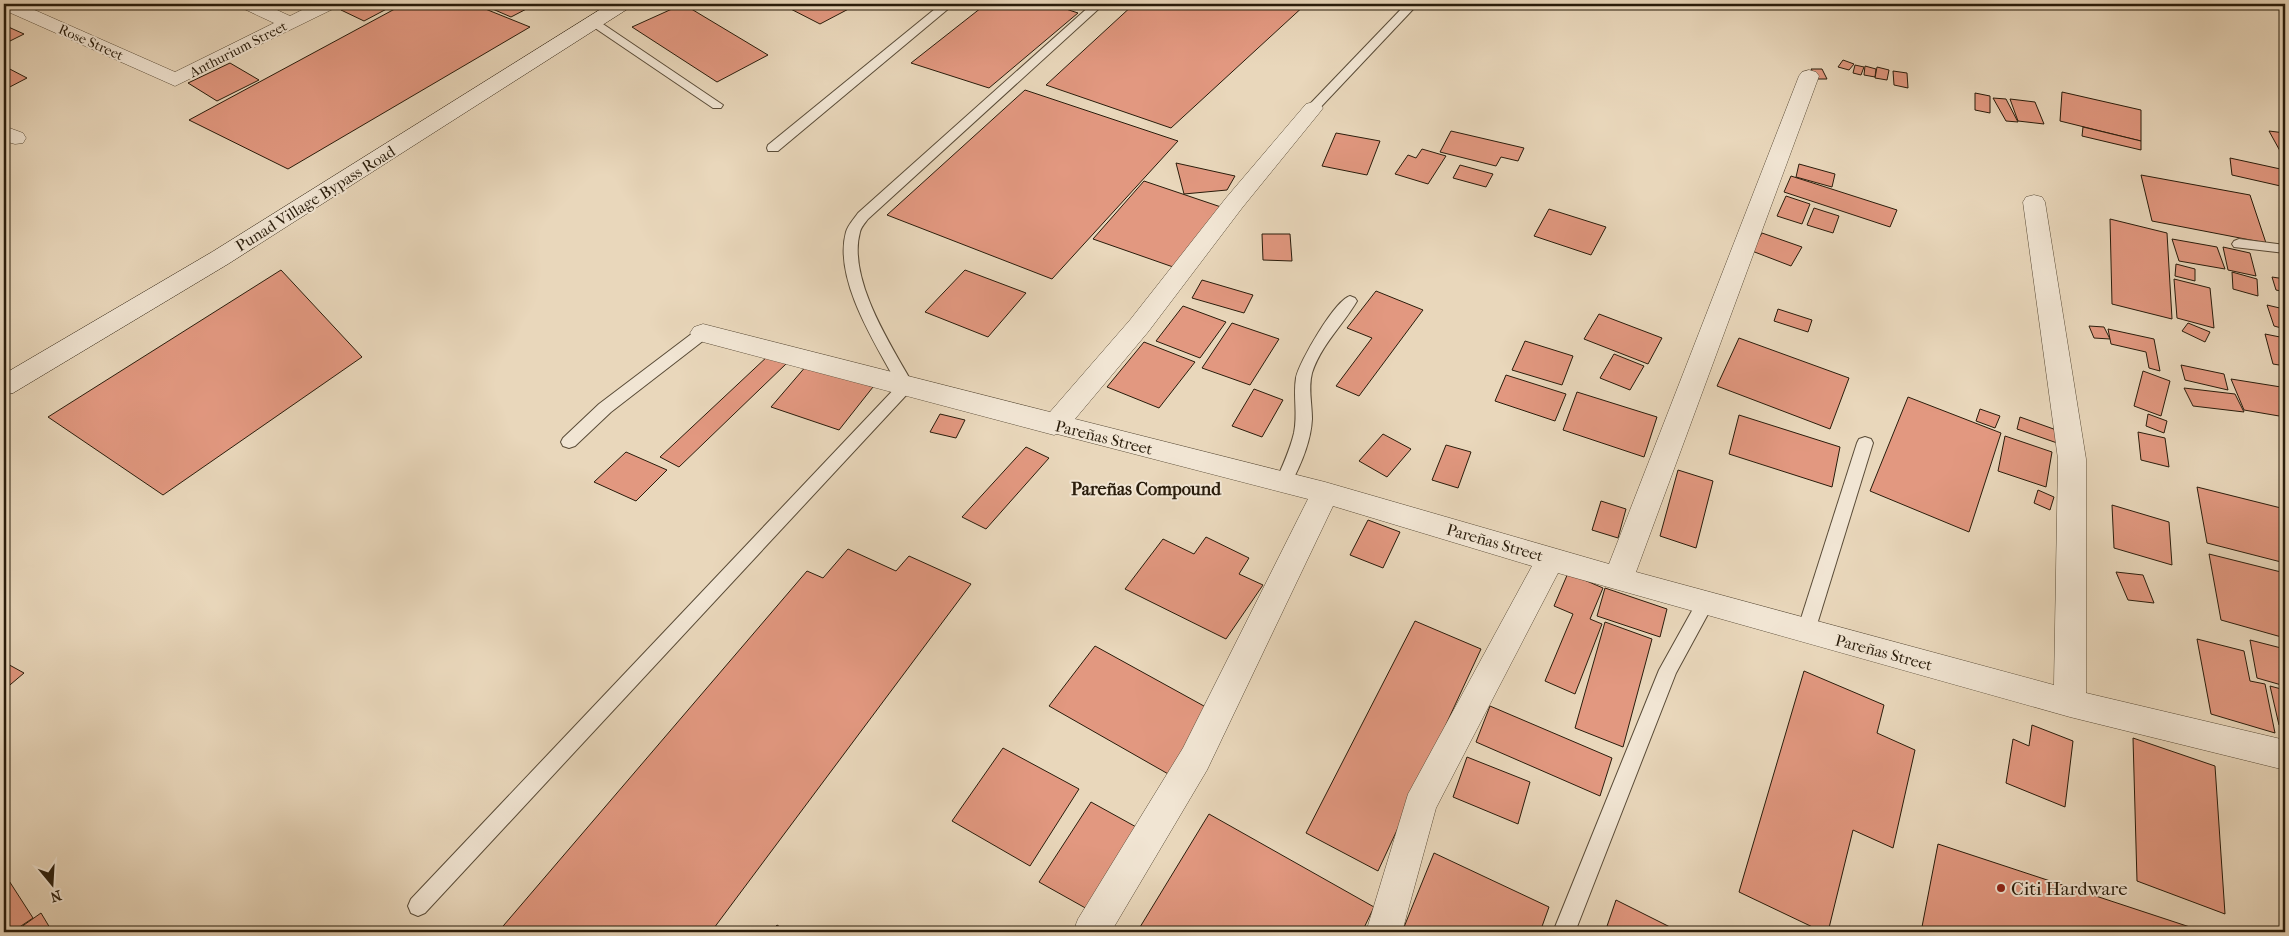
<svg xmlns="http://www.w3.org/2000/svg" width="2289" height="936" viewBox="0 0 2289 936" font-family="'IM FELL French Canon',serif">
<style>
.building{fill:#e29880;stroke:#291c0b}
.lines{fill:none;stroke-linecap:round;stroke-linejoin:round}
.service-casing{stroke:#594b37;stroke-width:2}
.minor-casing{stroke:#594b37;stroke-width:1}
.secondary-casing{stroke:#291c0b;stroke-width:1}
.service{fill:#f1e5d3;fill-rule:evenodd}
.minor{fill:#f1e5d3;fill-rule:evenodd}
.secondary{fill:#f1e5d3;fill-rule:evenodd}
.poi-dot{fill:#8f2418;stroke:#f1e5d3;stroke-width:2}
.labels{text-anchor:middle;stroke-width:4;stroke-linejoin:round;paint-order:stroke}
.far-street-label{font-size:14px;fill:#291c0b;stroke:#f1e5d3}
.street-label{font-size:16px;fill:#291c0b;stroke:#f1e5d3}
.neighbourhood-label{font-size:18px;font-weight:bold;fill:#291c0b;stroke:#f1e5d3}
.near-poi-label{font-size:19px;fill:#291c0b;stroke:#f1e5d3;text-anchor:start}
</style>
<rect width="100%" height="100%" fill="#e9d7bb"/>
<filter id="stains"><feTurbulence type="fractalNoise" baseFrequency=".004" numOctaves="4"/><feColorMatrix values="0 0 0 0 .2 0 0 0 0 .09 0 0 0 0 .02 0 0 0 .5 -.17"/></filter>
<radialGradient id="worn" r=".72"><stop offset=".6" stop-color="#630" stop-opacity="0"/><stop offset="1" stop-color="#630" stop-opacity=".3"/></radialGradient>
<g class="building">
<path d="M 353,4 L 396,4 L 364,21 L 341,10 Z"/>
<path d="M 404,4 L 473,4 L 530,27 L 288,169 L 189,120 Z"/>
<path d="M 481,4 L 536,4 L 511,17 Z"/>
<path d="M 683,4 L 768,55 L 717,82 L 632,27 Z"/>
<path d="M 781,4 L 858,4 L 820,24 Z"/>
<path d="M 986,4 L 1051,4 L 1078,13 L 989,88 L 911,63 Z"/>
<path d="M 1134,4 L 1306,4 L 1171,128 L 1046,85 Z"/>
<path d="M 4,25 L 24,34 L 4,44 Z"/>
<path d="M 1843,60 L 1854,64 L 1849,70 L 1838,67 Z"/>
<path d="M 230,63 L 259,80 L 217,101 L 188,83 Z"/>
<path d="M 1855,65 L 1864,67 L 1861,75 L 1853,73 Z"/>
<path d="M 4,66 L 27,78 L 4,90 Z"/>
<path d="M 1865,66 L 1876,69 L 1875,77 L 1864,75 Z"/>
<path d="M 1877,67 L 1889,70 L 1887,80 L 1875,78 Z"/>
<path d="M 1811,69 L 1822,69 L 1827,79 L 1816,79 Z"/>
<path d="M 1893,71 L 1907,73 L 1908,88 L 1894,85 Z"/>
<path d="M 1025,90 L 1178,141 L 1052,279 L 887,215 Z"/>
<path d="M 2062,92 L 2141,110 L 2141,141 L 2060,121 Z"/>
<path d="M 1975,93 L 1990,96 L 1990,113 L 1975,110 Z"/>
<path d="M 1993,98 L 2006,99 L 2018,122 L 2006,121 Z"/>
<path d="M 2010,99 L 2035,102 L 2044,124 L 2018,121 Z"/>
<path d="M 2083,127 L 2141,141 L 2141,150 L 2082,136 Z"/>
<path d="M 1451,131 L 1524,148 L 1518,161 L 1501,157 L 1496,166 L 1440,152 Z"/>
<path d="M 2269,131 L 2285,133 L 2285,160 Z"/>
<path d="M 1336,133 L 1380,141 L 1367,175 L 1322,166 Z"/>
<path d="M 1422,149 L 1446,156 L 1428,184 L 1395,174 L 1408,155 L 1416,158 Z"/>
<path d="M 2230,158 L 2285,170 L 2285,187 L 2232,175 Z"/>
<path d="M 1176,163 L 1235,176 L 1227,190 L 1184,194 Z"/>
<path d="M 1799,164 L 1835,174 L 1832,187 L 1796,177 Z"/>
<path d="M 1460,165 L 1493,174 L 1486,187 L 1453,178 Z"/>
<path d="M 2141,175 L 2250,195 L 2266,243 L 2152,221 Z"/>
<path d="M 1791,176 L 1897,210 L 1890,227 L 1784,192 Z"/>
<path d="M 1144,181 L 1224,208 L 1176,268 L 1093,239 Z"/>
<path d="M 1786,196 L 1810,204 L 1802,224 L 1777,216 Z"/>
<path d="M 1814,208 L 1839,216 L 1833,233 L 1807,225 Z"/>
<path d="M 1549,209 L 1606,227 L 1591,255 L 1534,236 Z"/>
<path d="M 2110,219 L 2167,233 L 2172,319 L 2112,304 Z"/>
<path d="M 1762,233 L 1802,247 L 1791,266 L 1752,251 Z"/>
<path d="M 1262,234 L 1290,234 L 1292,261 L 1263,260 Z"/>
<path d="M 2172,239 L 2217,247 L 2225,269 L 2179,261 Z"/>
<path d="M 2223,247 L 2250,253 L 2256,276 L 2228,270 Z"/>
<path d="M 2176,264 L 2195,269 L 2195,281 L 2175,276 Z"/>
<path d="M 281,270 L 362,357 L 163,495 L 48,417 Z"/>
<path d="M 965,270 L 1026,293 L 988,337 L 925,312 Z"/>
<path d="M 2232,272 L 2257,279 L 2258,296 L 2233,289 Z"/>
<path d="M 2272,277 L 2285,279 L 2285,292 L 2276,290 Z"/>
<path d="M 2174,279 L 2210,288 L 2214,328 L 2177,318 Z"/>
<path d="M 1202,280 L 1253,295 L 1244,313 L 1192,298 Z"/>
<path d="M 1376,291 L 1423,310 L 1359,396 L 1336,386 L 1372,338 L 1347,328 Z"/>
<path d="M 2267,305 L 2284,309 L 2285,329 L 2274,326 Z"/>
<path d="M 1183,306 L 1226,322 L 1200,358 L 1156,341 Z"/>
<path d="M 1778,309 L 1812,320 L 1808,332 L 1774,321 Z"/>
<path d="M 1599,314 L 1662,338 L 1648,364 L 1584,339 Z"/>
<path d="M 1232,323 L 1279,339 L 1250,385 L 1202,368 Z"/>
<path d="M 2188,323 L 2210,332 L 2205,342 L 2182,331 Z"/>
<path d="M 2089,326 L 2104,327 L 2110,339 L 2094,338 Z"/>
<path d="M 2108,329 L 2154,339 L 2160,371 L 2149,368 L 2146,352 L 2111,344 Z"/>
<path d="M 2265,334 L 2285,338 L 2285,366 L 2273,364 Z"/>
<path d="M 1739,338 L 1849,378 L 1830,429 L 1717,386 Z"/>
<path d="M 1525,341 L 1573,356 L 1562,385 L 1512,370 Z"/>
<path d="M 1144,342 L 1195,362 L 1159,408 L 1107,387 Z"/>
<path d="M 1614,354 L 1644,366 L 1630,390 L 1600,378 Z"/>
<path d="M 769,355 L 787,363 L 679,467 L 660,457 Z"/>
<path d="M 807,365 L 873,387 L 839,430 L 771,407 Z"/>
<path d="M 2181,365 L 2224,374 L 2228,390 L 2185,380 Z"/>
<path d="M 2143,371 L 2170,381 L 2161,416 L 2134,406 Z"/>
<path d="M 1506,375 L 1566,394 L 1555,421 L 1495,401 Z"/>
<path d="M 2231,379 L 2281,387 L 2285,397 L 2285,417 L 2244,410 Z"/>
<path d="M 2184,388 L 2235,394 L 2244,412 L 2193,406 Z"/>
<path d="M 1254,389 L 1283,400 L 1262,437 L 1232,426 Z"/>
<path d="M 1577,392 L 1657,417 L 1644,457 L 1563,430 Z"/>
<path d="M 1908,397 L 2001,433 L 1969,532 L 1870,491 Z"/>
<path d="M 1980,409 L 2000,416 L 1995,428 L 1976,421 Z"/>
<path d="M 940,414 L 965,420 L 956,438 L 930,432 Z"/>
<path d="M 2148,414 L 2167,421 L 2164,433 L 2146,426 Z"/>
<path d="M 1739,415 L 1840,447 L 1832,487 L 1729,454 Z"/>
<path d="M 2020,417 L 2062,432 L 2060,444 L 2017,429 Z"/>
<path d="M 2138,432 L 2165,438 L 2169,467 L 2141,460 Z"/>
<path d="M 1383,434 L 1411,449 L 1387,477 L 1359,461 Z"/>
<path d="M 2005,436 L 2052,452 L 2046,487 L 1998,471 Z"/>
<path d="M 1446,445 L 1471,452 L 1458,488 L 1432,480 Z"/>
<path d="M 1026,447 L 1049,458 L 986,529 L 962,517 Z"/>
<path d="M 626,452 L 667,470 L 636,501 L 594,482 Z"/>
<path d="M 1678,470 L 1713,481 L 1696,548 L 1660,536 Z"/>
<path d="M 2197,487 L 2285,509 L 2285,563 L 2207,543 Z"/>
<path d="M 2038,490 L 2054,497 L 2050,510 L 2034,503 Z"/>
<path d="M 1601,501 L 1626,509 L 1618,538 L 1592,530 Z"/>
<path d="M 2112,505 L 2169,522 L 2172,565 L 2114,548 Z"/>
<path d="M 1368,520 L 1400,532 L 1383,568 L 1350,555 Z"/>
<path d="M 1206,537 L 1249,558 L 1239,574 L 1263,585 L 1226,639 L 1125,589 L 1163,539 L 1194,554 Z"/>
<path d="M 848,549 L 896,571 L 909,556 L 971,584 L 711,932 L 498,932 L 807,571 L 823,578 Z"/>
<path d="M 2209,554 L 2285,573 L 2285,638 L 2221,620 Z"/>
<path d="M 2116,572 L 2143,575 L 2154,603 L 2128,600 Z"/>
<path d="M 1568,573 L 1603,588 L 1590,619 L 1602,624 L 1575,694 L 1545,681 L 1573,614 L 1554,606 Z"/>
<path d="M 1605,588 L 1667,609 L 1660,637 L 1597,616 Z"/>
<path d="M 1415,621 L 1481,649 L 1378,871 L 1306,833 Z"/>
<path d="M 1605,622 L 1652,639 L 1623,747 L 1575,728 Z"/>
<path d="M 2197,639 L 2244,651 L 2250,681 L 2265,684 L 2275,733 L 2211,714 Z"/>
<path d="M 2250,640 L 2285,649 L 2285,686 L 2257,678 Z"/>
<path d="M 1095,646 L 1213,711 L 1170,775 L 1049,706 Z"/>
<path d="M 4,662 L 24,673 L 4,690 Z"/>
<path d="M 1804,671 L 1884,705 L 1877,733 L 1915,750 L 1893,848 L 1853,830 L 1828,932 L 1823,932 L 1739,892 Z"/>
<path d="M 2270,686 L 2285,690 L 2285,727 L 2279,725 Z"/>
<path d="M 1490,706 L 1612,758 L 1600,796 L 1476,742 Z"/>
<path d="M 2032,725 L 2073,741 L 2065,807 L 2006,783 L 2013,739 L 2029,746 Z"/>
<path d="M 2133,738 L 2215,766 L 2225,914 L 2137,881 Z"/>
<path d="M 1003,748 L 1079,789 L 1030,866 L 952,821 Z"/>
<path d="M 1467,757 L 1530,782 L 1518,824 L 1453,797 Z"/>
<path d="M 1091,802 L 1138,828 L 1089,910 L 1039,882 Z"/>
<path d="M 1209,814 L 1374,907 L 1362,932 L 1137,932 Z"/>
<path d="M 1938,844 L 2205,932 L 1921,932 Z"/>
<path d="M 1434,853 L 1549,907 L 1540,932 L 1402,932 Z"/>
<path d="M 4,873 L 33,918 L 12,932 L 4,932 Z"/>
<path d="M 1616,900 L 1680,932 L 1605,932 Z"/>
<path d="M 41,913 L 50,928 L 44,932 L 14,932 Z"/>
<path d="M 777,925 L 788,932 L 771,932 Z"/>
</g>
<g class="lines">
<g class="service-casing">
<g id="service">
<path d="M 941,4 L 954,4 L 778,151 L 768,151 L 767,148 L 768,145 Z"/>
<path d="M 1092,4 L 1104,4 L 868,219 C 865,223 861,227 860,232 C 847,279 892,347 914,386 L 911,390 L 425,913 L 418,916 L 411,913 L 408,906 L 411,899 L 898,385 C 876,345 833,279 846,232 C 848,225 854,219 858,213 Z"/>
<path d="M 1406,4 L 1418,4 L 1317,111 L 1309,111 L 1307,108 L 1309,105 Z"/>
<path d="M 593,19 L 597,20 L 723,105 L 721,108 L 713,108 L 589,24 L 587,22 Z"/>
<path d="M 2239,239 L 2285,245 L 2285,253 L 2234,247 L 2232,244 L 2234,241 Z"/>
<path d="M 1350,296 L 1355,298 L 1357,301 C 1343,325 1321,345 1312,373 C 1308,388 1312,403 1312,419 C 1311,442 1300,467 1289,487 L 1283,489 L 1277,487 L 1275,483 C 1282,467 1290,450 1294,433 C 1298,414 1293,396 1296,378 C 1299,362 1335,300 1350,296 Z"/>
<path d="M 703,328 L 708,329 L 710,333 L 708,337 L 611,412 L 575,446 L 569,448 L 563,446 L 561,442 L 563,438 L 599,404 L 698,329 Z"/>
<path d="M 1865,437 L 1871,439 L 1873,443 L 1815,631 L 1812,636 L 1806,639 L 1800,636 L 1797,631 L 1857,443 L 1859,439 Z"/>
<path d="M 1705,596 L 1711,598 L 1714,603 L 1676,673 L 1575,932 L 1553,932 L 1659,670 L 1699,598 Z"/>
</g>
</g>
<g class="minor-casing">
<g id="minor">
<path d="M 4,4 L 21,4 L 175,72 L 274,23 L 242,8 L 240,4 L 264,4 L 290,16 L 314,4 L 338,4 L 335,8 L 175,86 L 4,10 Z"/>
<path d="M 1809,70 L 1816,72 L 1819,76 L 1636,572 L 2054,685 L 2058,459 L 2023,202 L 2026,197 L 2034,195 L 2042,197 L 2045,202 L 2086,459 L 2086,693 L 2285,740 L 2285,770 L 2070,717 L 1558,573 L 1436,808 L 1402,932 L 1366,932 L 1408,794 L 1532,566 L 1333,506 L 1207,770 L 1111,932 L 1073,932 L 1078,919 L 1183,748 L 1308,499 L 1057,434 L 1054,435 L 703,342 L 694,339 L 690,333 L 694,327 L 703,324 L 1050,412 L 1130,320 L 1226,198 L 1306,104 L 1313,102 L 1320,104 L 1323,108 L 1320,112 L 1242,208 L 1148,332 L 1075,419 L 1325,482 L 1609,564 L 1799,76 L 1802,72 Z"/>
<path d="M 4,126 L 23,133 L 26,138 L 23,143 L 15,144 L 4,141 Z"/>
</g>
</g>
<g class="secondary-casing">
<path id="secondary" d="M 609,4 L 632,4 L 629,8 L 228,264 L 13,393 L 4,395 L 4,374 L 212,252 Z"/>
</g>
<use href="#service" class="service"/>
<use href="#minor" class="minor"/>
<use href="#secondary" class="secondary"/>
</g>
<circle class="poi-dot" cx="2001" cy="888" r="5"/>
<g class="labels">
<g class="far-street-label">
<text transform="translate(91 42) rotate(24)" y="5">Rose Street</text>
<text transform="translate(238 49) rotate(-27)" y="5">Anthurium Street</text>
</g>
<g class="street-label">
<text transform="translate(315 198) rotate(-32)" y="6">Punad Village Bypass Road</text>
<text transform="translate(1104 437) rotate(14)" y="6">Pareñas Street</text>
<text transform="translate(1495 542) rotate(16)" y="6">Pareñas Street</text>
<text transform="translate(1884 652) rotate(15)" y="6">Pareñas Street</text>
</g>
<g class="neighbourhood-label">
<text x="1146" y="495">Pareñas Compound</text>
</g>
<g class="near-poi-label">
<text x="2011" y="895">Citi Hardware</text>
</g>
</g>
<rect width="2289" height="936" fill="none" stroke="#e9d7bb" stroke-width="20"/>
<rect x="5" y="5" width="2279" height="926" fill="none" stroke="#291c0b" stroke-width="2.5"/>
<rect x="10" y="10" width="2269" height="916" fill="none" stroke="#291c0b"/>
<g transform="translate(52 884) rotate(162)" stroke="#f1e5d3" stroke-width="4" paint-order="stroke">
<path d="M0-4L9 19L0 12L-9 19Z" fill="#291c0b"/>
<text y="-8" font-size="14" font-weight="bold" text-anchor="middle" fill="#291c0b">N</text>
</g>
<rect width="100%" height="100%" filter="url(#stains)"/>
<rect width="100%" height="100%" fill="url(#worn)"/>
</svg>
